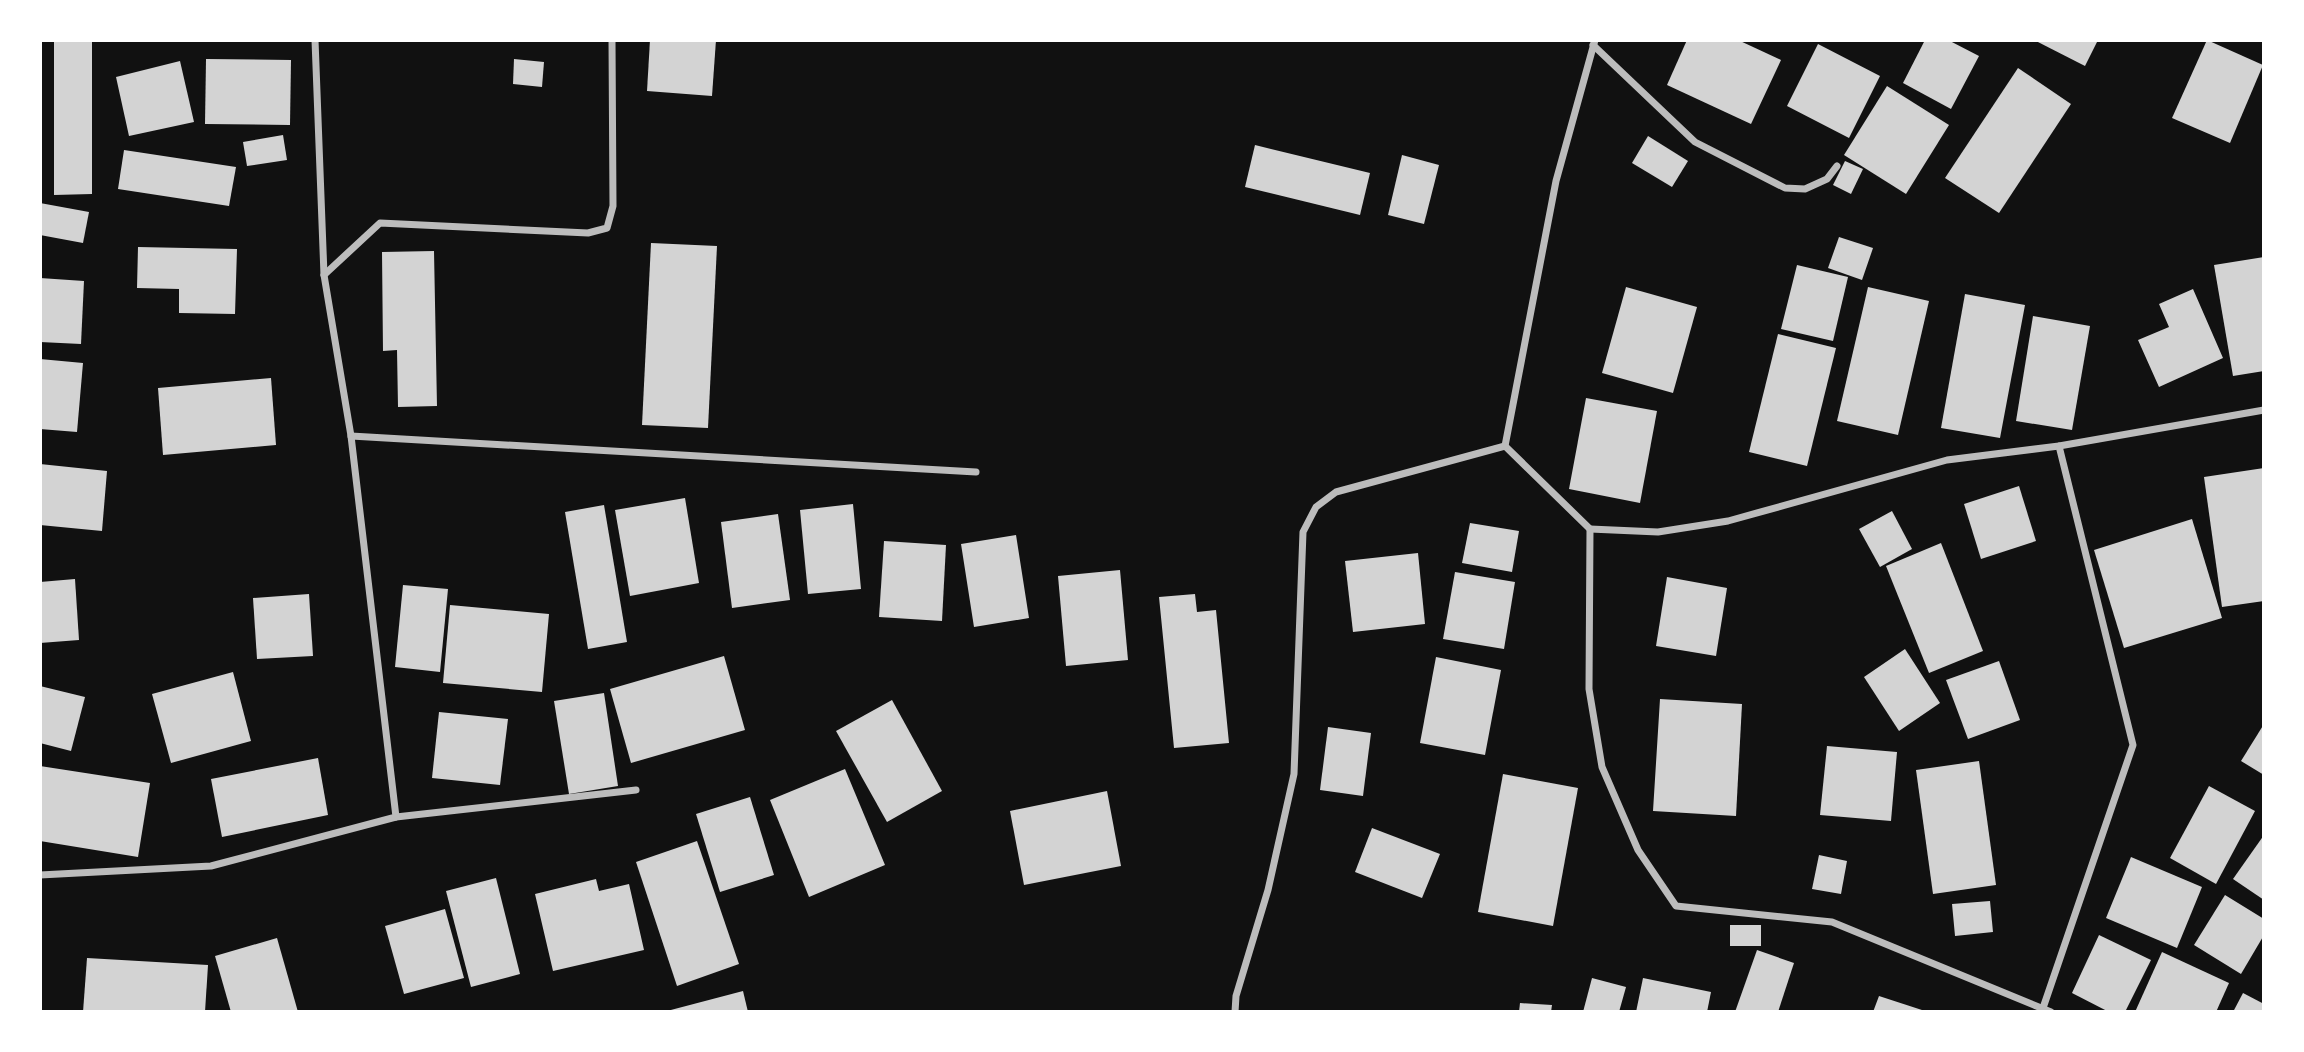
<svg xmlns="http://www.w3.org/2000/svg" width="2304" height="1052" viewBox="0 0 2304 1052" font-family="'Fira Sans Condensed',sans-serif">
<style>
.building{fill:#d3d3d3}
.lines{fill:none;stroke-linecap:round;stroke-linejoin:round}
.minor{stroke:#bcbcbc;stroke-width:7}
</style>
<rect width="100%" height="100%" fill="#111"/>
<g class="building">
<path d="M 650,40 L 716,40 L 712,96 L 647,91 Z"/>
<path d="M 1687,40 L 1738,40 L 1781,60 L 1751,124 L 1667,85 Z"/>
<path d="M 1925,40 L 1948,40 L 1979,56 L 1951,109 L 1903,83 Z"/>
<path d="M 2034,40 L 2098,40 L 2085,66 Z"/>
<path d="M 2207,40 L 2263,65 L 2230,143 L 2172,118 Z"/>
<path d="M 54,41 L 92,41 L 92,194 L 54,195 Z"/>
<path d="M 1818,44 L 1880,76 L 1849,138 L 1787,106 Z"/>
<path d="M 206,59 L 291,60 L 290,125 L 205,124 Z"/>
<path d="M 514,59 L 544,62 L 542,87 L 513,84 Z"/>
<path d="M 180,61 L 194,122 L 129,136 L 116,77 Z"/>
<path d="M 2018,68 L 2071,104 L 1999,213 L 1945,178 Z"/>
<path d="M 1887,86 L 1949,125 L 1906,194 L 1844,155 Z"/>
<path d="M 283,135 L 287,160 L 247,166 L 243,142 Z"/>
<path d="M 1648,136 L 1688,161 L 1672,187 L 1632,163 Z"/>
<path d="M 1255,145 L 1370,173 L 1360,215 L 1245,187 Z"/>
<path d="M 124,150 L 236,167 L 229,206 L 118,189 Z"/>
<path d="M 1402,155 L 1439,165 L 1424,224 L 1388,215 Z"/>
<path d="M 1845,161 L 1863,169 L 1851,194 L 1833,185 Z"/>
<path d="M 40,203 L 89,212 L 83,243 L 40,235 Z"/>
<path d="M 1839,237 L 1873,248 L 1862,280 L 1828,268 Z"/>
<path d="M 651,243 L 717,246 L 708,428 L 642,425 Z"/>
<path d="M 138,247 L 237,249 L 235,314 L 179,313 L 179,289 L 137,288 Z"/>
<path d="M 434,251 L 437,406 L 398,407 L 397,350 L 383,351 L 382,252 Z"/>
<path d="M 2264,257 L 2264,371 L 2233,376 L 2214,265 Z"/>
<path d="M 1797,265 L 1848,277 L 1833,341 L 1781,329 Z"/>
<path d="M 40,278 L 84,281 L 81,344 L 40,342 Z"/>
<path d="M 1626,287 L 1697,307 L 1673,393 L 1602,373 Z"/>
<path d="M 1868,287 L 1929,301 L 1898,435 L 1837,421 Z"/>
<path d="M 2193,289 L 2223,358 L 2159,387 L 2138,340 L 2169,327 L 2159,304 Z"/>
<path d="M 1965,294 L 2025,305 L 2000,438 L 1941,428 Z"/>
<path d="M 2033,316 L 2090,326 L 2072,430 L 2016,421 Z"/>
<path d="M 1778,334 L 1836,348 L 1807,466 L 1749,452 Z"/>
<path d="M 40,359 L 83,363 L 77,432 L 40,429 Z"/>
<path d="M 271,378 L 276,445 L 163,455 L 158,388 Z"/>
<path d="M 1586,398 L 1657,411 L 1640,503 L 1569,489 Z"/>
<path d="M 40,464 L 107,471 L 102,531 L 40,525 Z"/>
<path d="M 2264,468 L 2264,601 L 2222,607 L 2204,477 Z"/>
<path d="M 2019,486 L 2036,541 L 1981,559 L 1964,504 Z"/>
<path d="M 685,498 L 699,583 L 630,596 L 615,510 Z"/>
<path d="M 853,504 L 861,589 L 808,594 L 800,510 Z"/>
<path d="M 604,505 L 627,642 L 588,649 L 565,512 Z"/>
<path d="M 1892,511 L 1912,549 L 1880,567 L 1859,529 Z"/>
<path d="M 778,514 L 790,600 L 732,608 L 721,522 Z"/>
<path d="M 2192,519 L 2222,618 L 2124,648 L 2094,550 Z"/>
<path d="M 1470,523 L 1519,531 L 1512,572 L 1462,563 Z"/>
<path d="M 1016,535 L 1029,618 L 974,627 L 961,544 Z"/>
<path d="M 884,541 L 946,545 L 942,621 L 879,617 Z"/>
<path d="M 1941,543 L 1983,651 L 1929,673 L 1886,566 Z"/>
<path d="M 1418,553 L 1425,624 L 1353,632 L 1345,561 Z"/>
<path d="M 1120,570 L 1128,660 L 1066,666 L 1058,576 Z"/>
<path d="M 1455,572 L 1515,582 L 1504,649 L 1443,639 Z"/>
<path d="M 1667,577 L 1727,588 L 1716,656 L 1656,646 Z"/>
<path d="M 75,579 L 79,640 L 40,643 L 40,582 Z"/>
<path d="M 403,585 L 448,589 L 440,672 L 395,667 Z"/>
<path d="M 309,594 L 313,656 L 257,659 L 253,598 Z"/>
<path d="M 1195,594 L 1197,612 L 1216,610 L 1229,743 L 1174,748 L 1159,597 Z"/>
<path d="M 450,605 L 549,614 L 542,692 L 443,683 Z"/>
<path d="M 1905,649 L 1940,703 L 1899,731 L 1864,677 Z"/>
<path d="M 724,656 L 745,730 L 631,763 L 610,689 Z"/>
<path d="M 1436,657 L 1501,670 L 1485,755 L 1420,743 Z"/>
<path d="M 1999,661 L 2020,720 L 1968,739 L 1946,680 Z"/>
<path d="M 233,672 L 251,741 L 171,763 L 152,694 Z"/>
<path d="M 40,686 L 85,697 L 71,751 L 40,743 Z"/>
<path d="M 604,693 L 618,786 L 569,794 L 554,701 Z"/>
<path d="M 1660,699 L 1742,704 L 1736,816 L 1653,811 Z"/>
<path d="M 892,700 L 942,791 L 887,822 L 836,731 Z"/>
<path d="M 439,712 L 508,719 L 500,785 L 432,778 Z"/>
<path d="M 2264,724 L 2264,775 L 2241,761 Z"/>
<path d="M 1328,727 L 1371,733 L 1363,796 L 1320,790 Z"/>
<path d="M 1827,746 L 1897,752 L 1891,821 L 1820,815 Z"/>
<path d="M 318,758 L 328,815 L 222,837 L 211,779 Z"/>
<path d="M 1979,761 L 1996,885 L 1933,894 L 1916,770 Z"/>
<path d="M 40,766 L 150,783 L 138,857 L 40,841 Z"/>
<path d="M 845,769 L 885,865 L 809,897 L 770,800 Z"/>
<path d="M 1503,774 L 1578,788 L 1553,926 L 1478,912 Z"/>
<path d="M 2209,786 L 2255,811 L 2216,884 L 2170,858 Z"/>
<path d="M 1107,791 L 1121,866 L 1024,885 L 1010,811 Z"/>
<path d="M 750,797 L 774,875 L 720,892 L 696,814 Z"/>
<path d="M 1372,828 L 1440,854 L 1422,898 L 1355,872 Z"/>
<path d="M 2264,835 L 2264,900 L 2233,879 Z"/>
<path d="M 697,841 L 739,964 L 677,986 L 636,862 Z"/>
<path d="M 1819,855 L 1847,861 L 1841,894 L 1812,889 Z"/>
<path d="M 2131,857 L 2202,887 L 2177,948 L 2106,918 Z"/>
<path d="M 496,878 L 520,974 L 471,987 L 446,891 Z"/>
<path d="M 596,879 L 599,891 L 629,884 L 644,950 L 553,971 L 535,894 Z"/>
<path d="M 2225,895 L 2264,919 L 2264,935 L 2241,974 L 2194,945 Z"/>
<path d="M 1990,901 L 1993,932 L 1955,936 L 1952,904 Z"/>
<path d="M 445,909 L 464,978 L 404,994 L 385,926 Z"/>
<rect x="1730" y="925" width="31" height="21"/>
<path d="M 2099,935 L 2151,960 L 2125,1012 L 2109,1012 L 2072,993 Z"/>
<path d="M 277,938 L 298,1012 L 231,1012 L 215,956 Z"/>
<path d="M 1757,950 L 1794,963 L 1778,1012 L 1735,1012 Z"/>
<path d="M 2162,952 L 2229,983 L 2216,1012 L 2135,1012 Z"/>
<path d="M 87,958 L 208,965 L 205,1012 L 83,1012 Z"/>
<path d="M 1592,978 L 1626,987 L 1619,1012 L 1583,1012 Z"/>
<path d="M 1643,978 L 1711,992 L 1707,1012 L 1636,1012 Z"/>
<path d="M 743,991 L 748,1012 L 668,1012 L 667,1011 Z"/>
<path d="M 2243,993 L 2264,1004 L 2264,1012 L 2233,1012 Z"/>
<path d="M 1879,996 L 1925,1011 L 1925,1012 L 1873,1012 Z"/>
<path d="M 1520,1003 L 1552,1005 L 1551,1012 L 1519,1012 Z"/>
</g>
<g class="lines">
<g class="minor">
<path d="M 1593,45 L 1695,142 L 1785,188 L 1805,189 L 1827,179 L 1837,166"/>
<path d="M 324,275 L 380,223 L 588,233 L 607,228 L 613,206 L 612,40"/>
<path d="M 351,436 L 976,472"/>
<path d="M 1505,446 L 1590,529 L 1589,689 L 1602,767 L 1638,850 L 1676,906 L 1832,922 L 2051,1012"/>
<path d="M 1505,446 L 1556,181 L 1595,40"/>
<path d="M 1590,529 L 1658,532 L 1728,521 L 1947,460 L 2059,446 L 2264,410"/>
<path d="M 396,817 L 636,790"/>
<path d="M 40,875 L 211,866 L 396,817 L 351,436 L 324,275 L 315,40"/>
<path d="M 2043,1008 L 2133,745 L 2059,446"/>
<path d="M 1235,1012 L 1236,996 L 1268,890 L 1294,774 L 1303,532 L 1316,507 L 1336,492 L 1505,446"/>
</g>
</g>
<rect width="2304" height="1052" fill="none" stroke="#ffffff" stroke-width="84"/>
</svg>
